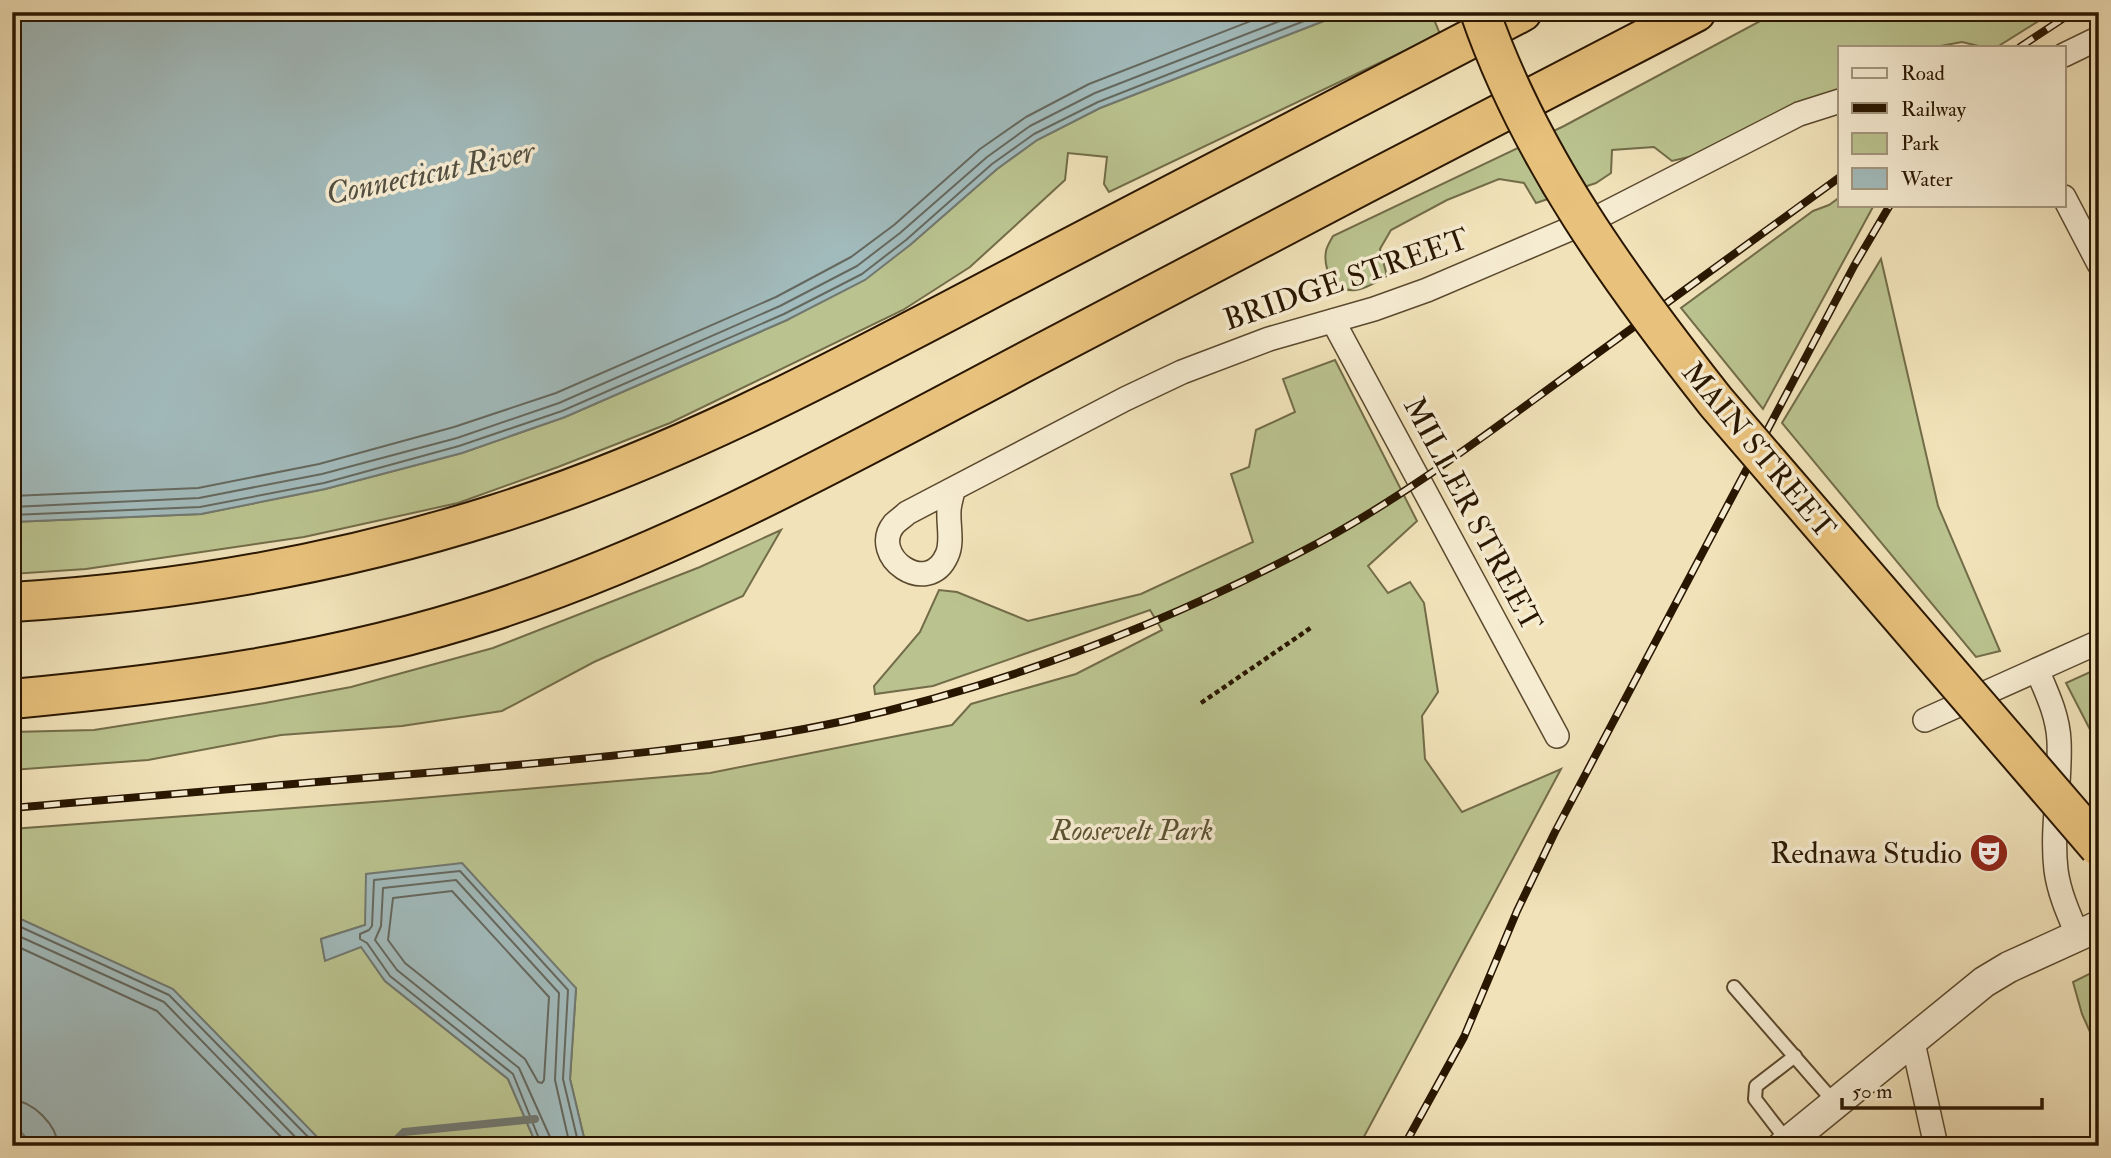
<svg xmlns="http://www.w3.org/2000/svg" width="2111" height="1158" viewBox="0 0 2111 1158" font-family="'IM FELL Double Pica',serif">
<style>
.green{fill:#bac38f;stroke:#726c48;stroke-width:2}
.water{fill:#a1babb;stroke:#717870;stroke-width:2}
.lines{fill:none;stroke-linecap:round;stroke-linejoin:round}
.shore{stroke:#65685e;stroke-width:2}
.stream{stroke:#717870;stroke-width:8}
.service-casing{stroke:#5b492e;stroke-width:16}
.minor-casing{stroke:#5b492e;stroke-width:26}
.tertiary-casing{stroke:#5b492e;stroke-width:33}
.motorway-casing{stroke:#291600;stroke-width:42}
.path{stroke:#291600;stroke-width:4.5;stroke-dasharray:5 3.5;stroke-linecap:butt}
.service{stroke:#f6ecd2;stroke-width:12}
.minor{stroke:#f6ecd2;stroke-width:23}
.tertiary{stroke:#f6ecd2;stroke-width:30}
.motorway{stroke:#e8c17c;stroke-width:38}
.rail-casing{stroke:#291600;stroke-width:8}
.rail{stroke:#f6ecd2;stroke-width:5;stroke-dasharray:16;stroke-linecap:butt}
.trunk-bridge-casing{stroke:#291600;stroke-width:42;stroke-linecap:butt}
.trunk-bridge{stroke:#e8c17c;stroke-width:38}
.labels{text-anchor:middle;stroke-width:7;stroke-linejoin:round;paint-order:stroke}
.street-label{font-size:30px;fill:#291600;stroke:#f6ecd2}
.park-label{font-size:30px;font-style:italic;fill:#5c5332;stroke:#f6ecd2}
.poi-label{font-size:30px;fill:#291600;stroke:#f6ecd2;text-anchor:end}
.water-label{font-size:32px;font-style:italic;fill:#534f41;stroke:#f6ecd2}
</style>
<rect width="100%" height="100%" fill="#f1e2b9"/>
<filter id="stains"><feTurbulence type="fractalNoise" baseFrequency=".00286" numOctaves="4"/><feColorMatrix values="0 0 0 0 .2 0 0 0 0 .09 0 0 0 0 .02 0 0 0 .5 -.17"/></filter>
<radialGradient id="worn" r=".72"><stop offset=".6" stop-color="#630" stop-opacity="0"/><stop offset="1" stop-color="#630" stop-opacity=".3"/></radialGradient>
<g class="green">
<path d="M 1347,12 L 1431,12 L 1440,34 L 1109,192 L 1104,184 L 1107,157 L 1068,153 L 1065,180 L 970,267 L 903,310 L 670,423 L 558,467 L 458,503 L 304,537 L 86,569 L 12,574 L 12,522 L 201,514 L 325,489 L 462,453 L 565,417 L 787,320 L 910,245 L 997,169 L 1037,140 L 1100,108 Z"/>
<path d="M 1777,12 L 2053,12 L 1997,47 L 1983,47 L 1962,42 L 1935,47 L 1840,47 L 1840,91 L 1697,155 L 1672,161 L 1654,147 L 1612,150 L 1611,173 L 1596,183 L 1536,203 L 1524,183 L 1499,179 L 1447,200 L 1391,230 L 1380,249 L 1387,276 C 1378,281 1366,289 1356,290 C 1334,293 1323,269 1326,251 C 1327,246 1331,240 1333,236 L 1564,126 Z"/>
<path d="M 1840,197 L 1840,205 L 1874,205 L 1763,409 L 1681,308 L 1813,211 L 1829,205 Z"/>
<path d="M 1881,259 L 1938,506 L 2000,651 L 1976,657 L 1782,423 Z"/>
<path d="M 1335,360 L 1417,521 L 1368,566 L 1388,593 L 1410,582 L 1424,603 L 1438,692 L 1422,716 L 1425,759 L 1462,812 L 1561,769 L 1359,1146 L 586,1146 L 570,1079 L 576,988 L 365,925 L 321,939 L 325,960 L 361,946 L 385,981 L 508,1079 L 537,1146 L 12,1146 L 12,829 L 386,801 L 710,773 L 952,725 L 971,704 L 1076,674 L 1162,630 L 1150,610 L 933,686 L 875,694 L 874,686 L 920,632 L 939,590 L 957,592 L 1028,621 L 1141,594 L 1253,542 L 1231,474 L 1249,467 L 1256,430 L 1295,412 L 1283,379 Z"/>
<path d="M 781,530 L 743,596 L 594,662 L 502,711 L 402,726 L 281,735 L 148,760 L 12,770 L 12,732 L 94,730 L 265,703 L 351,687 L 493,648 L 700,567 Z"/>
<path d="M 2099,668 L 2099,747 L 2066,683 Z"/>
<path d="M 2099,969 L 2099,1052 L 2082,1014 L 2073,982 Z"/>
</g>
<g class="water">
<path d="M 12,12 L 1347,12 L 1100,108 L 1037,140 L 997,169 L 910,245 L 865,280 L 787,320 L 565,417 L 462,453 L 325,489 L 201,514 L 12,522 Z"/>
<path d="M 462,863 L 576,988 L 570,1079 L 586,1146 L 537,1146 L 508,1079 L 385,981 L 361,947 L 325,961 L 321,939 L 365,925 L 366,874 Z"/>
<path d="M 12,915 L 173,989 L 326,1146 L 34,1146 L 12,1123 Z"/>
</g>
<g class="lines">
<g class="shore">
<path d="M 12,496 L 198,488 L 319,464 L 454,427 L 556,393 L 776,297 L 851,257 L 894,225 L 980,149 L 1026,117 L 1089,84 L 1274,12"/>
<path d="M 12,507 L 199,498 L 322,474 L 457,438 L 559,403 L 780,306 L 857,266 L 900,233 L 987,157 L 1030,126 L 1095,93 L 1303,12"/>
<path d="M 12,515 L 200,507 L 324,483 L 459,446 L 562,411 L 784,314 L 862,274 L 906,240 L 992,164 L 1034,134 L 1098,102 L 1327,12"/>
<path d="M 452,891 L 549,997 L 544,1080 L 542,1083 L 538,1082 L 525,1059 L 405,963 L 388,940 L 393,898 Z"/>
<path d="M 12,923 L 169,995 L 317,1146"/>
<path d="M 12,933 L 164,1002 L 304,1146"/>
<path d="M 12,944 L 157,1011 L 290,1146"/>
<path d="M 12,1100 C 33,1101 57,1125 58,1146"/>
<path d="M 542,1146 L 513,1074 L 390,976 L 367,943 L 360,939 L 360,934 L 369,930 L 372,926 L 374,880 L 460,871 L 568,990 L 563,1079 L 579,1146"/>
<path d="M 551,1146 L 550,1137 L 519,1068 L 397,970 L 375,940 L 381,926 L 383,888 L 456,880 L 559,993 L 555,1080 L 570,1146"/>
</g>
<path class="stream" d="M 390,1146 L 404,1132 L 535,1119"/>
<g class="service-casing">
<g id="service">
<path d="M 1734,987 L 1835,1103"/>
<path d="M 1788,1142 L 1755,1099 L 1756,1086 L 1795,1056"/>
</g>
</g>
<g class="minor-casing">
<g id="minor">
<path d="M 2064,55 L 2099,38"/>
<path d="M 2064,197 L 2099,264"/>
<path d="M 1333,321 L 1557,736"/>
<path d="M 953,490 C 952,497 949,504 949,511 C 948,525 953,542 947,555 C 928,599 868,556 894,524 C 898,520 903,517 907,513 L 1125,399 L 1182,372 L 1269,339 L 1374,309 L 1427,290 L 1598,217 L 1799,114 L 1840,101"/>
<path d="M 2037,670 C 2047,693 2058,716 2059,741 C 2061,784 2051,827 2056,870 C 2059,893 2069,915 2078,936"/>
<path d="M 1925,720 L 2099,642"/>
<path d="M 1912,1038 L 1936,1146"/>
</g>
</g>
<g class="tertiary-casing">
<path id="tertiary" d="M 1783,1146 L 1984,982 L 2009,967 L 2099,926"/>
</g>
<g class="motorway-casing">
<g id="motorway">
<path d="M 12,602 C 176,592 339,564 496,514 C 674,458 839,369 1004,282 C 1176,192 1349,102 1522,12"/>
<path d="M 12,699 C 175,684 336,662 492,611 C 685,548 863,447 1042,353 C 1259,238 1478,125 1696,12"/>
</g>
</g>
<path class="path" d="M 1201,703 L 1312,627"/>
<use href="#service" class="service"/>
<use href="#minor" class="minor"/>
<use href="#tertiary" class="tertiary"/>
<use href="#motorway" class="motorway"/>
<g class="rail-casing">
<g id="rail">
<path d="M 2020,47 L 2073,12"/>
<path d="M 12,808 C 158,795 303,783 449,771 C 581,759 714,749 844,721 C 1010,684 1168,623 1318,543 C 1403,497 1480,439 1558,382 C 1652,314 1746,245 1840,177"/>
<path d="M 1404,1146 L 1464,1037 L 1517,911 L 1555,832 L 1854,266 L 1890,205"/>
</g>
</g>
<use href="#rail" class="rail"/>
<g class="trunk-bridge-casing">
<path id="trunk-bridge" d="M 1480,12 C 1530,157 1622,283 1716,402 L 2099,847"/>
</g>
<use href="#trunk-bridge" class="trunk-bridge"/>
</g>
<defs>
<g id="theatre-disc" transform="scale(2.0125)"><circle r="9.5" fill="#8f2418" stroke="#f6ecd2"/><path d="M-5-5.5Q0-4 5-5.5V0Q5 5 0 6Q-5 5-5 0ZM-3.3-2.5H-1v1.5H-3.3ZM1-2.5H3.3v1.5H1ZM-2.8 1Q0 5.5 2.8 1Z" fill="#fff"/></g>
</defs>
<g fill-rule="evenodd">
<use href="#theatre-disc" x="1989" y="853"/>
</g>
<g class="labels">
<g class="street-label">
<text transform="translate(1346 279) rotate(-19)" y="10">BRIDGE STREET</text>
<text transform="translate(1759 450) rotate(50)" y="10">MAIN STREET</text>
<text transform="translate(1473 514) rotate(62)" y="10">MILLER STREET</text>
</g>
<g class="park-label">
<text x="1132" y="840">Roosevelt Park</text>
</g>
<g class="poi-label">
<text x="1962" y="863">Rednawa Studio</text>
</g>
<g class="water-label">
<text transform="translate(430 172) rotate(-12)" y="11">Connecticut River</text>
</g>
</g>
<rect width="2111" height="1158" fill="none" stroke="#f1e2b9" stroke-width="42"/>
<rect x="14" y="14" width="2083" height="1130" fill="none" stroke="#291600" stroke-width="3.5"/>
<rect x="21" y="21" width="2069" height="1116" fill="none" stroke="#291600" stroke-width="2"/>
<rect x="1838" y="46" width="228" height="161" fill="#f6ecd2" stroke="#a4967e" stroke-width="2"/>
<rect x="1852" y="68" width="35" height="10" fill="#f6ecd2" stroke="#a4967e" stroke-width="2"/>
<text x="1901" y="80" font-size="21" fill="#291600">Road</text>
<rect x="1852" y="103" width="35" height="10" fill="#291600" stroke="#a4967e" stroke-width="2"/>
<text x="1901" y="116" font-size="21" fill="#291600">Railway</text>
<rect x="1852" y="133" width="35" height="21" fill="#bac38f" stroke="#a4967e" stroke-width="2"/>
<text x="1901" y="150" font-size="21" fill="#291600">Park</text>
<rect x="1852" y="168" width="35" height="21" fill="#a1babb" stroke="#a4967e" stroke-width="2"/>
<text x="1901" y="186" font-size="21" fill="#291600">Water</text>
<path d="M1842 1098v10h200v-10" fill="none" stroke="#291600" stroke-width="3.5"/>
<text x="1852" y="1098" font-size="21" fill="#291600" stroke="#f6ecd2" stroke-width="5" paint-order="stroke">50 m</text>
<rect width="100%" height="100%" filter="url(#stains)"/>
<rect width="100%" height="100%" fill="url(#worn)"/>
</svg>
